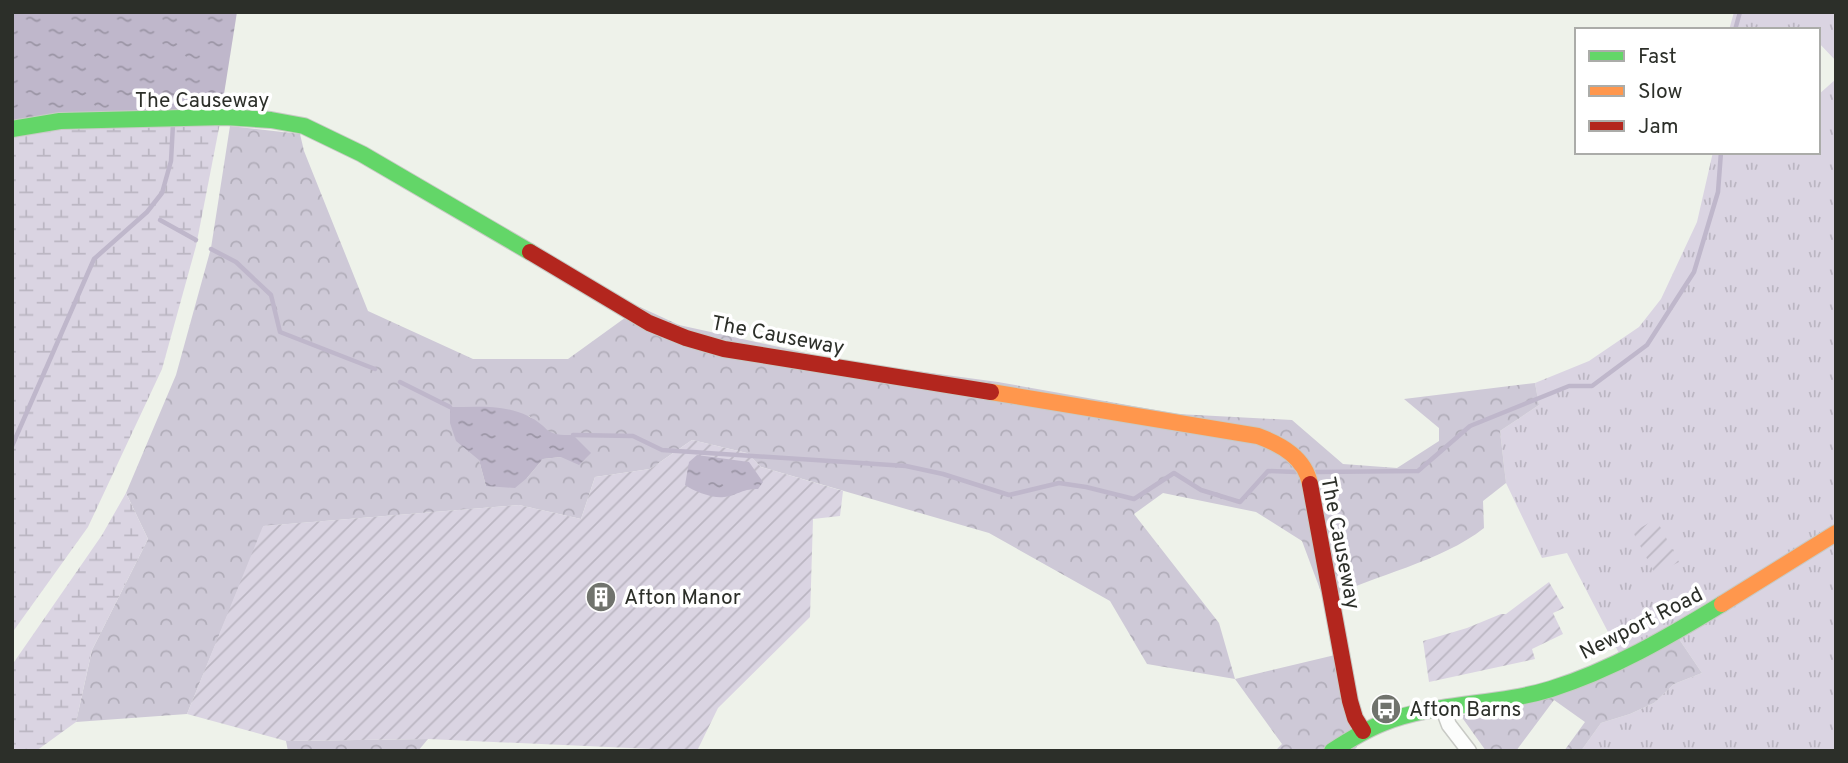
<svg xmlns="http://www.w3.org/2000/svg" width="1848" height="763" viewBox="0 0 1848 763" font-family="Overpass,sans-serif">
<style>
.grass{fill:url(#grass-tufts)}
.forest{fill:url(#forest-crowns);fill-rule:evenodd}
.wetland{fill:url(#wetland-marsh)}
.garden{fill:url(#garden-furrows)}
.water{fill:url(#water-ripples)}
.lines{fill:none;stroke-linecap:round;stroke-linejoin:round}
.stream{stroke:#bfb7cb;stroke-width:4.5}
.street-casing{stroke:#c8cac5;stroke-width:17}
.fast-casing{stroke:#c8cac5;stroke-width:18}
.slow-casing{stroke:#c8cac5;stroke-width:18}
.jam-casing{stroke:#c8cac5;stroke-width:18}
.street{stroke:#fcfdfc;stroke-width:14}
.fast{stroke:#63d668;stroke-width:16}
.slow{stroke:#ff974d;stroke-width:16}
.jam{stroke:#b3261e;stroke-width:16}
.labels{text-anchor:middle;stroke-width:7;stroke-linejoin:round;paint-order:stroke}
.street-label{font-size:21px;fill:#2c2f29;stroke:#fff}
.poi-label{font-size:21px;fill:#2c2f29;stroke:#fff;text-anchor:start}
</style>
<defs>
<pattern id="grass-tufts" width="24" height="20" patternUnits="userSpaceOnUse" patternTransform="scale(1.75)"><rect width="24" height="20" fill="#dad4e2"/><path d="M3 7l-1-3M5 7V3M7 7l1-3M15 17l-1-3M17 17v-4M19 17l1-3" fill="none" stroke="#bbb6c2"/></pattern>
<pattern id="forest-crowns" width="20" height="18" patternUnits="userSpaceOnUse" patternTransform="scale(1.75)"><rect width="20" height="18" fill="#cec9d7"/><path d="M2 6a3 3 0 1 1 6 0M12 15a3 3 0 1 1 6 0" fill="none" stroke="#b1adb9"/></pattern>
<pattern id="wetland-marsh" width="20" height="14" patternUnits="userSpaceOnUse" patternTransform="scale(1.75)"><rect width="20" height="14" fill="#dad4e2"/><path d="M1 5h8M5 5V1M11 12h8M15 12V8" fill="none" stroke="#bbb6c2"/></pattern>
<pattern id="garden-furrows" width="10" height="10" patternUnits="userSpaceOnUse" patternTransform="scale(1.75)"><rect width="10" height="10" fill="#dad4e2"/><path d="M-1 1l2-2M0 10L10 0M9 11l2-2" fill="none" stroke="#bbb6c2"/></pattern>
<pattern id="water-ripples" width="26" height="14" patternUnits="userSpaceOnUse" patternTransform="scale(1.75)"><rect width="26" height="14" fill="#bfb7cb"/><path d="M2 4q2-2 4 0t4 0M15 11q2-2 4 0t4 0" fill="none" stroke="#9b95a5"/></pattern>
</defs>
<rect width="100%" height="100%" fill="#eef2ea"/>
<g class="grass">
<path d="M 1734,12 L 1836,12 L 1836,61 L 1818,42 L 1818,30 L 1729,30 Z"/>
<path d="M 1836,79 L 1836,525 L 1620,655 L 1567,553 L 1542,558 L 1506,483 L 1500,431 L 1539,405 L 1535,383 L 1589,361 L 1639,327 L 1661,299 L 1697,222 L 1713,152 L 1818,152 L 1818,95 Z"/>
<path d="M 1836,542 L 1836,751 L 1581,751 L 1601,723 L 1630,714 L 1654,703 L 1674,684 L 1702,673 L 1679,639 Z"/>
</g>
<g class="forest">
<path d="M 230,126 L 300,134 L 304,151 L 368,311 L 473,359 L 568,359 L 640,307 L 679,325 L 842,361 L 998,382 L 1178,414 L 1292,420 L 1343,464 L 1397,468 L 1439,441 L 1439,428 L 1404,399 L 1535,383 L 1539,405 L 1500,431 L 1506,483 L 1483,501 L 1484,528 C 1441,562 1374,575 1324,600 L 1302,541 L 1256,512 L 1163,493 L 1134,514 L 1219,623 L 1235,679 L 1335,655 L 1357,747 L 1353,751 L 1275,751 L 1282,744 L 1235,679 L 1147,664 L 1110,601 L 989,533 L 761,467 L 747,453 L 692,440 L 650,469 L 595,477 L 581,519 L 519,505 L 264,526 L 187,714 L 76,722 L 92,650 L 148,539 L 126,493 L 176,375 L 211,248 ZM 529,416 L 554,436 L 561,457 L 543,459 L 527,478 L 486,486 L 479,460 Z"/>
<path d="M 1679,639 L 1702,673 L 1674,684 L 1654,703 L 1630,714 L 1601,723 L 1581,751 L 1564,751 L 1585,722 L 1554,700 L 1516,751 L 1486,751 L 1461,716 Z"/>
<path d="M 428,739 L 418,751 L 288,751 L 286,741 Z"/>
</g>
<g class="wetland">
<path d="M 220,123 L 196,246 L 162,369 L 88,527 L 12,633 L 12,134 L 26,130 Z"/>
<path d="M 126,493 L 148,539 L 92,650 L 76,722 L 36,751 L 12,751 L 12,665 L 102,535 Z"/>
</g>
<g class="garden">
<path d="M 692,440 L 747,453 L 761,467 L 843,491 L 840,516 L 813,519 L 810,617 L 718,708 L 697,751 L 428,739 L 286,741 L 187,714 L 263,526 L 519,505 L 581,519 L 595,477 L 650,469 Z"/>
<path d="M 1656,519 L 1679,562 L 1655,574 L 1633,532 Z"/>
<path d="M 1549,582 L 1564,608 L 1553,613 L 1563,634 L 1532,649 L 1535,659 L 1429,682 L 1423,641 L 1467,628 L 1501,614 L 1506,614 Z"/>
</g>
<g class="water">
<path d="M 12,12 L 237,12 L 221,113 L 12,124 Z"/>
<path d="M 450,407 C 476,407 504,404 528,416 C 551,427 542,436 573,435 L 591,453 L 579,465 L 561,457 L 543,459 L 527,478 L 515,488 L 486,486 L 479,460 L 456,441 L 450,423 Z"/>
<path d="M 697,455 L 749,462 L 763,482 L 758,489 C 740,489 737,496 724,497 C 714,499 693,491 685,485 L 689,462 Z"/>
</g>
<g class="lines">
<g class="stream">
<path d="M 1735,30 L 1740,12"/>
<path d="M 160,220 L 196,240"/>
<path d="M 211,249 L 236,262 L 271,295 L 280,332 L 375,369"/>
<path d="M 400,382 L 450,407"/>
<path d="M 573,435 L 633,436 L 662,450 L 906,466 L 943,474 L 1009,495 L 1059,483 L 1086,487 L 1134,499 L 1174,473 L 1201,490 L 1240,502 L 1268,471 L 1296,472"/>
<path d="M 12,446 L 94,259 L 147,212 L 162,193 L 171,161 L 173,124"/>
<path d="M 1316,472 L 1418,471 L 1470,426 L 1569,386 L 1592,386 L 1647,345 L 1694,272 L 1718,192 L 1721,152"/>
</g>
<g class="street-casing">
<path id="street" d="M 1443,709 L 1449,725 L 1469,751"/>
</g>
<g class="fast-casing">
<g id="fast">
<path d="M 12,129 L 60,121 L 225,117 L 271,120 L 304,126 L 362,154 L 530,252"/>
<path d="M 1332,751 C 1349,740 1365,730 1383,723 C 1436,702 1496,706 1551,689 C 1612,670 1668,637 1722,604"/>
</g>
</g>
<g class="slow-casing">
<g id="slow">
<path d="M 991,392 L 1258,436 C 1282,445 1305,458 1310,484"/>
<path d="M 1722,604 L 1836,533"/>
</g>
</g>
<g class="jam-casing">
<g id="jam">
<path d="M 530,252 L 649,323 L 686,338 L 724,349 L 991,392"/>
<path d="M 1310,484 L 1350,701 L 1355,718 L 1363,731"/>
</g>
</g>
<use href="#street" class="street"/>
<use href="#fast" class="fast"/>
<use href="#slow" class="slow"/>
<use href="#jam" class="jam"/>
</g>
<defs>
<g id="building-disc" transform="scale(1.575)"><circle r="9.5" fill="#70736d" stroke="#fff"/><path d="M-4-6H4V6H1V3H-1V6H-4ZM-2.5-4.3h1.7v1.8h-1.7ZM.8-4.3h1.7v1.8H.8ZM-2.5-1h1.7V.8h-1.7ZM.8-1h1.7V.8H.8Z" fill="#fff"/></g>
<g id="bus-disc" transform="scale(1.575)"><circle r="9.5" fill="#70736d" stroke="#fff"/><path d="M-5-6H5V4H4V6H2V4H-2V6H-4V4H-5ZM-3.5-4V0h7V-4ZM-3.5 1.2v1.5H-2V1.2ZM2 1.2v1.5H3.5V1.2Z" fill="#fff"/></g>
</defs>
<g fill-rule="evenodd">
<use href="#building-disc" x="601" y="597"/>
<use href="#bus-disc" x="1386" y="709"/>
</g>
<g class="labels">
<g class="street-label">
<text x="202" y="107">The Causeway</text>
<text transform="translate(778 335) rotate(11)" y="7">The Causeway</text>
<text transform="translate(1341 543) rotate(79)" y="7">The Causeway</text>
<text transform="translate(1641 623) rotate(-27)" y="7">Newport Road</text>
</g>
<g class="poi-label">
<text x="624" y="604">Afton Manor</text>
<text x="1409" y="716">Afton Barns</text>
</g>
</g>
<rect width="1848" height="763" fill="none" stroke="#2c2f29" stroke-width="28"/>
<rect x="1575" y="28" width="245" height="126" fill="#ffffff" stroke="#abaca9" stroke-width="2"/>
<rect x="1589" y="51" width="35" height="10" fill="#63d668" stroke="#abaca9" stroke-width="2"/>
<text x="1638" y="63" font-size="21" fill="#2c2f29">Fast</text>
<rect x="1589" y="86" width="35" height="10" fill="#ff974d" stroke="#abaca9" stroke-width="2"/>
<text x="1638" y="98" font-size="21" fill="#2c2f29">Slow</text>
<rect x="1589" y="121" width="35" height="10" fill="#b3261e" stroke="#abaca9" stroke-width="2"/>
<text x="1638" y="133" font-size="21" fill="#2c2f29">Jam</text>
</svg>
